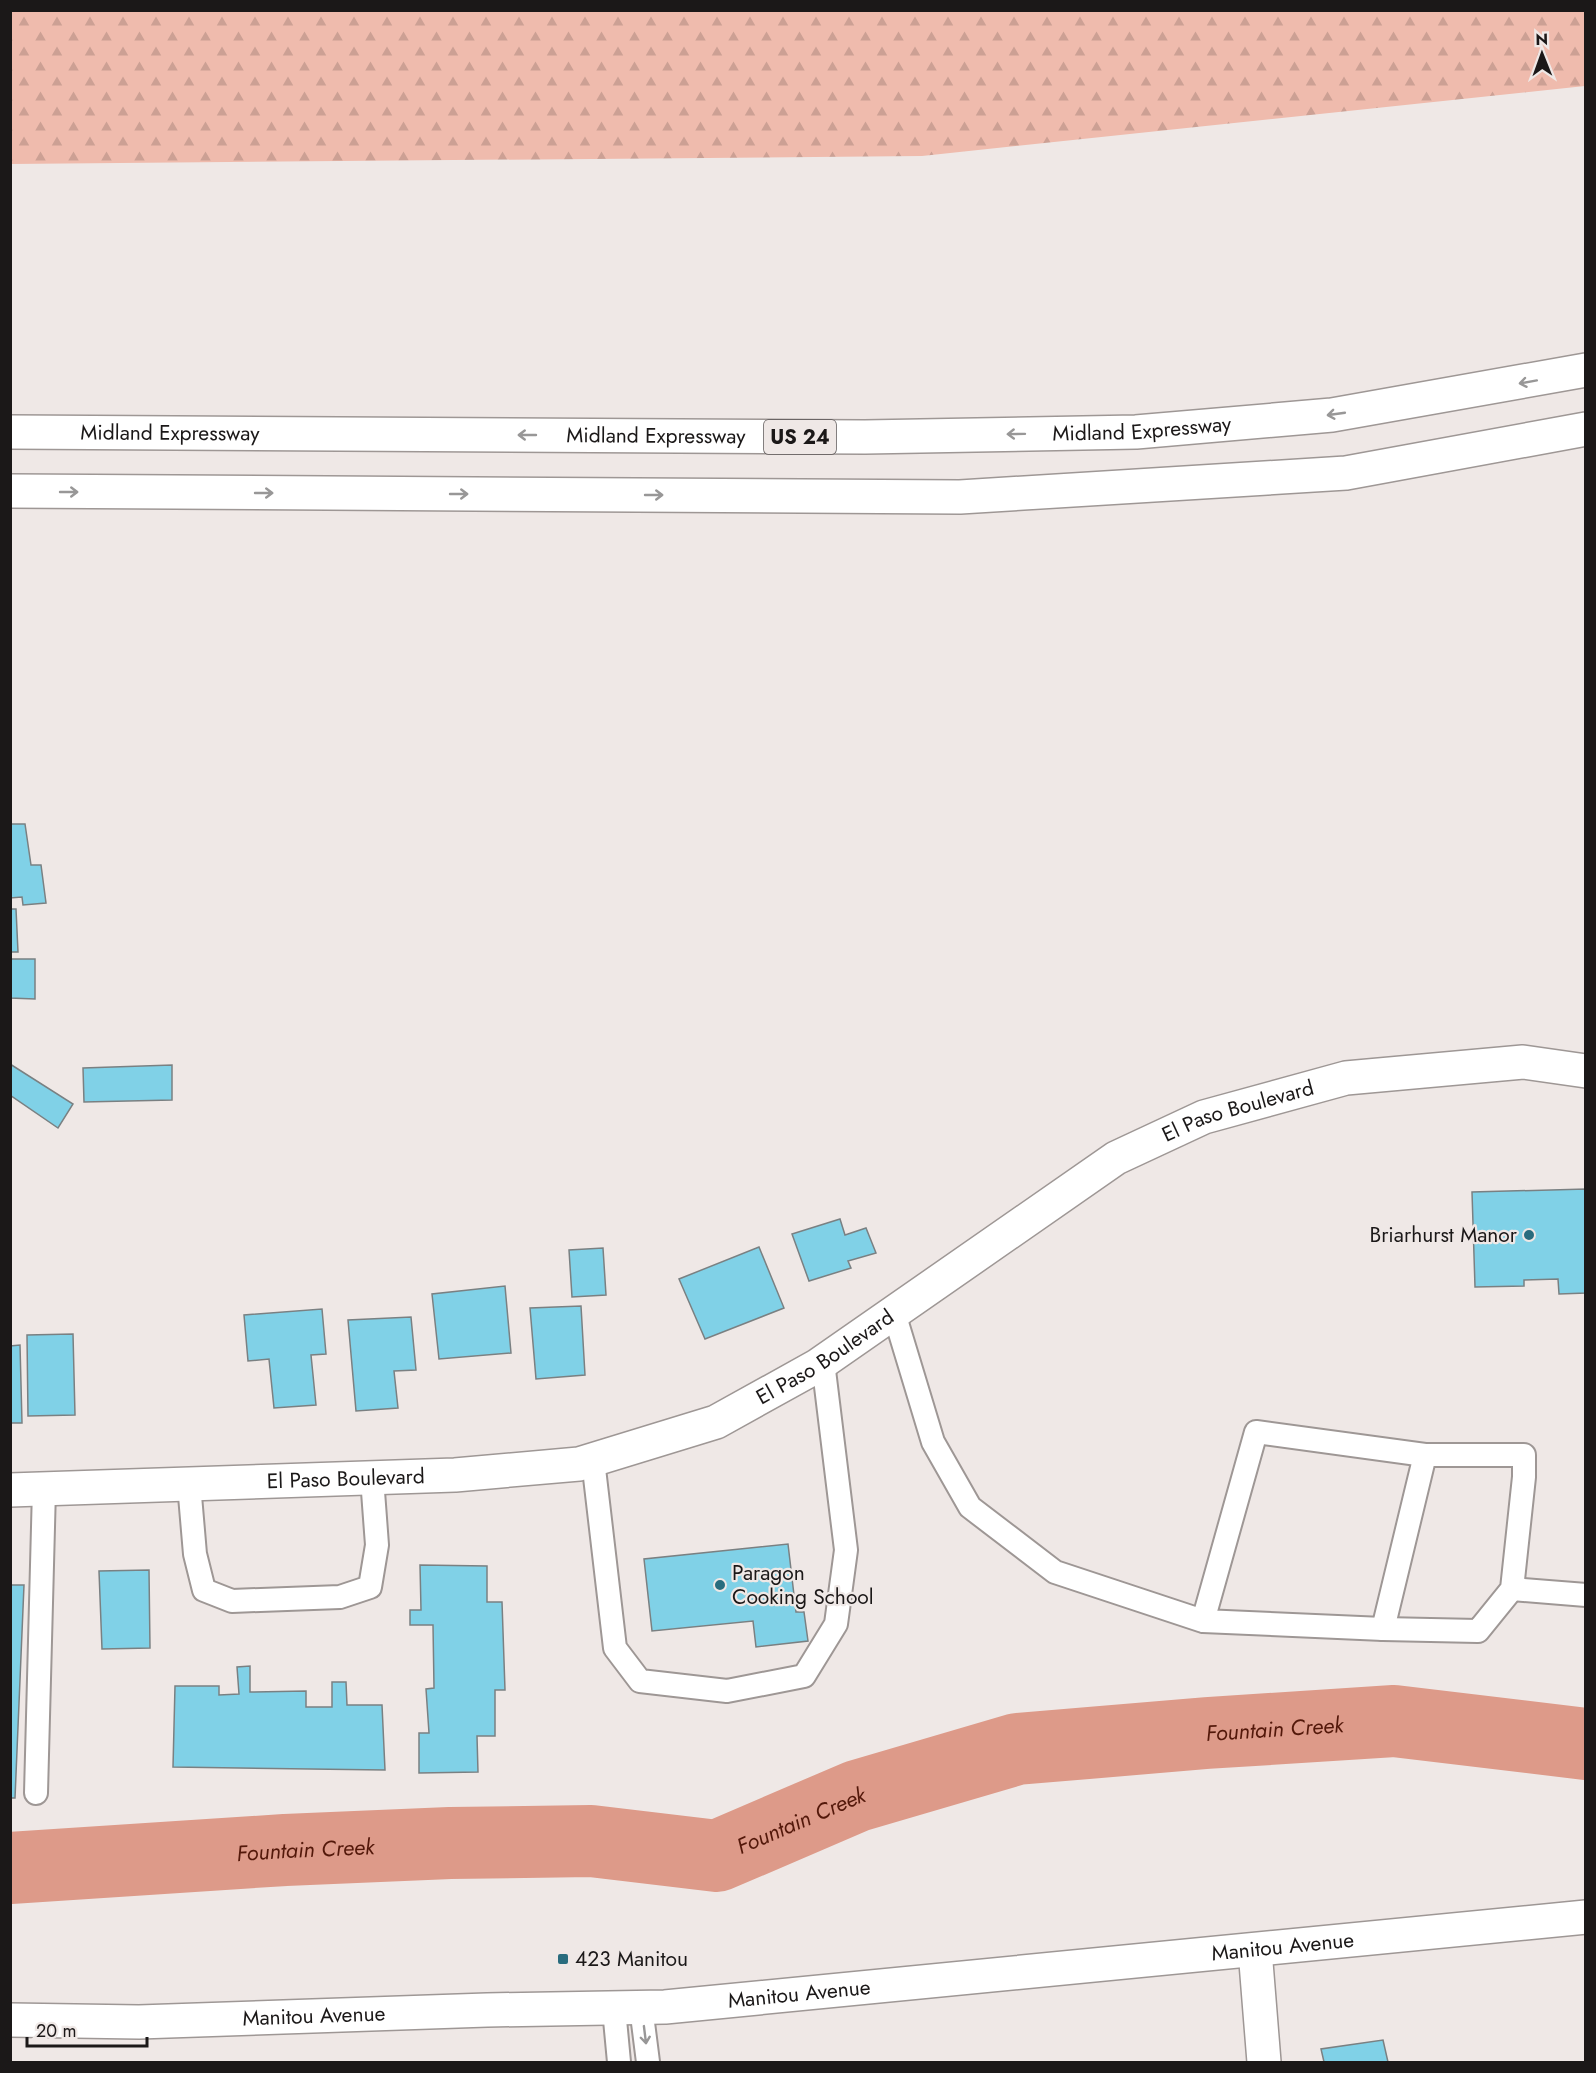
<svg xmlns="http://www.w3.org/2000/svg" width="1596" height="2073" viewBox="0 0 1596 2073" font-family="Jost,sans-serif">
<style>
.forest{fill:url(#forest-firs)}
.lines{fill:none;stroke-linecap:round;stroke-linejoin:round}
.river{stroke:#dd9a89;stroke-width:72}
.building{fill:#80d1e7;stroke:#7a8082;stroke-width:1.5}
.service-casing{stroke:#9e9795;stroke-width:26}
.minor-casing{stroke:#9e9795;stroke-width:36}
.tertiary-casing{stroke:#9e9795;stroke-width:36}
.secondary-casing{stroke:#9e9795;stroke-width:36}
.trunk-casing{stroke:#9e9795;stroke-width:36}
.service{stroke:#fff;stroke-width:22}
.minor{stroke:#fff;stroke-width:33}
.tertiary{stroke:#fff;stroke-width:33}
.secondary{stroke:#fff;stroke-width:33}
.trunk{stroke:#fff;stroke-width:33}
.oneway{stroke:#989797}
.poi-dot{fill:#296c7e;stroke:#efe8e6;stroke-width:2}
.labels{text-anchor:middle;stroke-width:4.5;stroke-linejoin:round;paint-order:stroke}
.shield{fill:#efe8e6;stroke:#5b5656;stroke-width:1.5}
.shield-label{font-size:20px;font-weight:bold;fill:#1b1818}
.street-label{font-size:21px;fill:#1b1818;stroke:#efe8e6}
.poi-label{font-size:21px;fill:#1b1818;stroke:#efe8e6;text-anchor:start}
.water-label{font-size:22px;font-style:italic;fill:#53180a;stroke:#efe8e6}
</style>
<defs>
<pattern id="forest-firs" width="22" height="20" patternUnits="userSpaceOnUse" patternTransform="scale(1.5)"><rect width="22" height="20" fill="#efbbad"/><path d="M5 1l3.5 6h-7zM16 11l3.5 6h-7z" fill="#cca094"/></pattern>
</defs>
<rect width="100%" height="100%" fill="#efe8e6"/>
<path class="forest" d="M 1585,10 L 1585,86 L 922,156 L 11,164 L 11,11 Z"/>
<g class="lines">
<path class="river" id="s1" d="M 10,1868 L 285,1850 L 450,1843 L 591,1841 L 717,1856 L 857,1796 L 1017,1749 L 1207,1733 L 1394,1721 L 1586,1744"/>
</g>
<g class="building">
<path d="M 10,824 L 25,824 L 31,865 L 41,865 L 46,903 L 23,905 L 22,897 L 10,898 Z"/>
<path d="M 10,909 L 16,909 L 18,952 L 10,952 Z"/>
<path d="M 10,959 L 35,959 L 35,999 L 10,998 Z"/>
<path d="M 10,1064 L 73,1104 L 58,1128 L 10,1095 Z"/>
<path d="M 172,1065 L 172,1100 L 84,1102 L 83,1068 Z"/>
<path d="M 1586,1189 L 1586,1293 L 1559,1294 L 1558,1279 L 1524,1280 L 1524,1286 L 1475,1287 L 1472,1192 Z"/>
<path d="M 840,1219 L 845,1235 L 866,1228 L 876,1253 L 848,1261 L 851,1268 L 809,1281 L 792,1234 Z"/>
<path d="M 759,1247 L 784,1308 L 705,1339 L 679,1279 Z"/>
<path d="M 603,1248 L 606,1295 L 572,1297 L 569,1250 Z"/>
<path d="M 505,1286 L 511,1353 L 439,1359 L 432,1294 Z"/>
<path d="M 581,1306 L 585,1375 L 536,1379 L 530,1308 Z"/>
<path d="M 322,1309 L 326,1354 L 311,1355 L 316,1405 L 274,1408 L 269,1359 L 248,1361 L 244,1315 Z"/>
<path d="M 411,1317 L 416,1370 L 394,1371 L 398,1408 L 356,1411 L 348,1320 Z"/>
<path d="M 73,1334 L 75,1415 L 28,1416 L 27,1335 Z"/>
<path d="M 20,1345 L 22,1423 L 10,1423 L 10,1346 Z"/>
<path d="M 788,1544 L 796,1612 L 804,1612 L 808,1641 L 756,1647 L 753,1621 L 652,1631 L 644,1559 Z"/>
<path d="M 420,1565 L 487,1566 L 487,1602 L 502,1602 L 505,1690 L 495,1690 L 495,1736 L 477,1736 L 478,1772 L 419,1773 L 419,1733 L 429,1733 L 426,1689 L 434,1688 L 433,1625 L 410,1625 L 410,1610 L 421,1610 Z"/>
<path d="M 149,1570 L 150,1648 L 102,1649 L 99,1571 Z"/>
<path d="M 10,1585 L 24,1585 L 15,1798 L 10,1798 Z"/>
<path d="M 250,1666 L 250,1692 L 306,1691 L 306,1707 L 332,1707 L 332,1682 L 346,1682 L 347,1705 L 382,1705 L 385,1770 L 173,1767 L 175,1686 L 219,1686 L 219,1695 L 239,1694 L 237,1667 Z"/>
<path d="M 1383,2040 L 1388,2062 L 1324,2062 L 1321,2049 Z"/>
</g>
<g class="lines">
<g class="service-casing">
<g id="service">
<path d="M 894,1313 L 933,1442 L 970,1507 L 1055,1572 L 1203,1621 L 1383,1629 L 1478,1631 L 1512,1589 L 1524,1477 L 1524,1455 L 1425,1455 L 1256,1432 L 1203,1621"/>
<path d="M 593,1460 L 615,1648 L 640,1681 L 727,1691 L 804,1676 L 836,1624 L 846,1550 L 823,1362"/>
<path d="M 189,1484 L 195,1554 L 204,1590 L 232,1601 L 340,1597 L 370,1587 L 377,1545 L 372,1478"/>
<path d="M 1512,1589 L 1586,1595"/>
<path d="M 1383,1629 L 1425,1455"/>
<path d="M 36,1793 L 44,1489"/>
<path d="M 641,2007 L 648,2062"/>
<path d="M 614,2009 L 619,2062"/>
</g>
</g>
<g class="minor-casing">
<path id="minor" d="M 1255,1950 L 1264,2062"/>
</g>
<g class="tertiary-casing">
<g id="tertiary">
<path id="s2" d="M 10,1490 L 455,1475 L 579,1464 L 716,1422 L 817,1366 L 1116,1158 L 1204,1117 L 1346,1078 L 1523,1062 L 1586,1071"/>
</g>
</g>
<g class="secondary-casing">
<g id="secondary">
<path id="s3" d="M 10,2020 L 139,2022 L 487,2010 L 665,2007 L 1586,1917"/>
</g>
</g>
<g class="trunk-casing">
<g id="trunk">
<path id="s4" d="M 10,432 L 865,437 L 1136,432 L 1332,415 L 1586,370"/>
<path d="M 10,491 L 960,497 L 1346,473 L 1586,429"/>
</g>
</g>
<use href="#service" class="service"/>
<use href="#minor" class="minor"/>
<use href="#tertiary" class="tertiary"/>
<use href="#secondary" class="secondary"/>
<use href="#trunk" class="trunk"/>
</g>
<defs><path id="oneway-shaft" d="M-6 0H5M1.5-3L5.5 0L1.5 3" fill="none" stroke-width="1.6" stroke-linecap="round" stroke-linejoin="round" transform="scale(1.5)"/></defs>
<g class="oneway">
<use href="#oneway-shaft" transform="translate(1528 382) rotate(170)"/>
<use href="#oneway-shaft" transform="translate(1336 414) rotate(172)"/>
<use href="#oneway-shaft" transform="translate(1016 434) rotate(179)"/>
<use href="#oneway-shaft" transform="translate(527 435) rotate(-180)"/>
<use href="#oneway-shaft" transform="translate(69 492)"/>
<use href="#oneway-shaft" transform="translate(264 493)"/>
<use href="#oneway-shaft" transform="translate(459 494)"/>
<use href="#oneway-shaft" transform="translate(654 495)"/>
<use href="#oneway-shaft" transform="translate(645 2035) rotate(83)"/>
</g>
<g class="poi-dot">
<circle cx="1529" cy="1235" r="6"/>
<circle cx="720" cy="1585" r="6"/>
<rect x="557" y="1953" width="12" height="12" rx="3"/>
</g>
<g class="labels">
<rect class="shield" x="764" y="420" width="72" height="34" rx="4.5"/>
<g class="shield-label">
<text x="800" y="444">US 24</text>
</g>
<g class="street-label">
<text dy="7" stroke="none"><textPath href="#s4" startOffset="1132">Midland Expressway</textPath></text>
<text dy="7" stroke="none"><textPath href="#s4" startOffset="160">Midland Expressway</textPath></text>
<text dy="7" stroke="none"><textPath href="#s4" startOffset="646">Midland Expressway</textPath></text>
<text dy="7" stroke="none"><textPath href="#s2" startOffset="1324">El Paso Boulevard</textPath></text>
<text dy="7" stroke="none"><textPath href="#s2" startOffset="840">El Paso Boulevard</textPath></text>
<text dy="7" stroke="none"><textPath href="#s2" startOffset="336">El Paso Boulevard</textPath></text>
<text dy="7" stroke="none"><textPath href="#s3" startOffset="1276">Manitou Avenue</textPath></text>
<text dy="7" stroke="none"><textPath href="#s3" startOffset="790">Manitou Avenue</textPath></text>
<text dy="7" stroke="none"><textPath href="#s3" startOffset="304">Manitou Avenue</textPath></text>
</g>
<g class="poi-label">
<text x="1517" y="1242" text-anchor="end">Briarhurst Manor</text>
<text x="732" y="1580">Paragon<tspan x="732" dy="24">Cooking School</tspan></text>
<text x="575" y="1966">423 Manitou</text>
</g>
<g class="water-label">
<text dy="8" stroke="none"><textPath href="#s1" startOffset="1286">Fountain Creek</textPath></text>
<text dy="8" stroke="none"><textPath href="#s1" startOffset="800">Fountain Creek</textPath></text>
<text dy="8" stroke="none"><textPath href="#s1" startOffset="296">Fountain Creek</textPath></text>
</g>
</g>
<rect width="1596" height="2073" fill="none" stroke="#1b1818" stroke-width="24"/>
<g transform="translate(1542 54) rotate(359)" stroke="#efe8e6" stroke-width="4.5" paint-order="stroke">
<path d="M0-4.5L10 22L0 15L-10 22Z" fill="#1b1818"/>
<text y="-9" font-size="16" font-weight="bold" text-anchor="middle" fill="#1b1818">N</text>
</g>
<path d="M27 2037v9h120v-9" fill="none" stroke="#1b1818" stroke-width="3"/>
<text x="36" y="2037" font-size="18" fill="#1b1818" stroke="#efe8e6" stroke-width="4.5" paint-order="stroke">20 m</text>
</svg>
